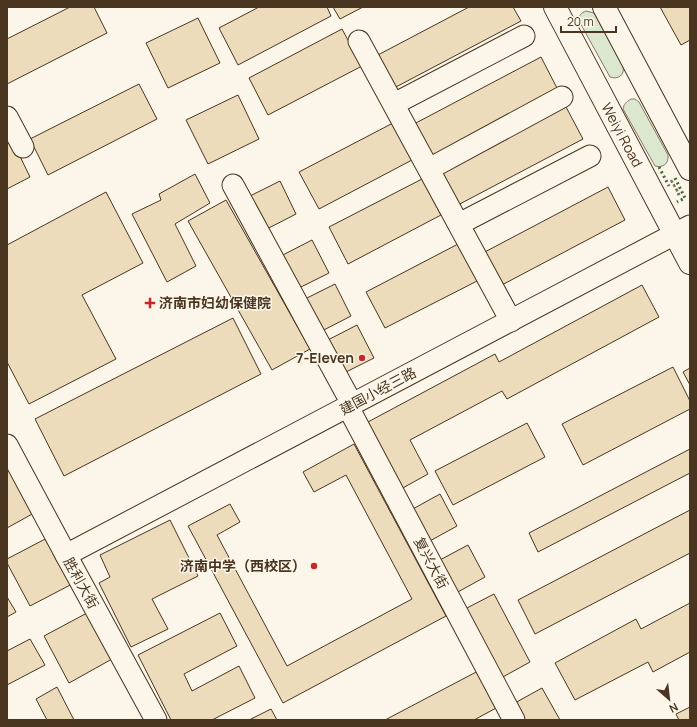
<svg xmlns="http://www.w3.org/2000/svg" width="697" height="727" viewBox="0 0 697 727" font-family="Manrope,'Noto Sans SC',sans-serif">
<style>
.green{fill:#dce7d0;stroke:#887966}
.building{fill:#ecdcbc;stroke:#4a3520}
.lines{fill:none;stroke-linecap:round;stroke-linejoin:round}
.minor-casing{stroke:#4a3520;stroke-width:23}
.major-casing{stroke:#4a3520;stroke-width:24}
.path{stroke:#7f6f5c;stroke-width:2.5;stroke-dasharray:3 2;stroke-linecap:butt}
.minor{stroke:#fbf6e9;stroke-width:21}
.major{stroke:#fbf6e9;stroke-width:22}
.hedge{stroke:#436837;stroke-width:3;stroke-dasharray:2 3;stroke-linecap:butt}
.poi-dot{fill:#c62828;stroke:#fbf6e9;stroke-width:1.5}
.labels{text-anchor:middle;stroke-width:3;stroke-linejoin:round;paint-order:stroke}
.street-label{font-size:14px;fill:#4a3520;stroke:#fbf6e9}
.poi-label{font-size:14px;font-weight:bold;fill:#4a3520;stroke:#fbf6e9;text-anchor:end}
</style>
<rect width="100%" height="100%" fill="#fbf6e9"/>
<g class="green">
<path d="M 586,11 L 594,13 L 623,66 C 625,75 618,80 610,77 L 579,21 C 579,15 581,13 586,11 Z"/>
<path d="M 631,99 L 635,99 L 639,102 L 668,155 C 669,164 663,168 655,166 L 623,109 C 624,104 626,102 631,99 Z"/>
</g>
<g class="building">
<path d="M 70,7 L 94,7 L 107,33 L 7,84 L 7,39 Z"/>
<path d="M 259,7 L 327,7 L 331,16 L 238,65 L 219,28 Z"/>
<path d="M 333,7 L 363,7 L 340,19 Z"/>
<path d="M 469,7 L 513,7 L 521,21 L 394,88 L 376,56 Z"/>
<path d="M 660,7 L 690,7 L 690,40 L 681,45 Z"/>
<path d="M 198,18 L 220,63 L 168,88 L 146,43 Z"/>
<path d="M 342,29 L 362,66 L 268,115 L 249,78 Z"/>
<path d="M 541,57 L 558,90 L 431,157 L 414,124 Z"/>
<path d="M 139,84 L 157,119 L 48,175 L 30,139 Z"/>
<path d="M 238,95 L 259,139 L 208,164 L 186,120 Z"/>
<path d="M 566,107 L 583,139 L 456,206 L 439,174 Z"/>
<path d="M 393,123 L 412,160 L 319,209 L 299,172 Z"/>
<path d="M 13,142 L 30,177 L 7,189 L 7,144 Z"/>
<path d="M 195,174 L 210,203 L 175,224 L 196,266 L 167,282 L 132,214 L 161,200 L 159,194 Z"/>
<path d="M 422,179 L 441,215 L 348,264 L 329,227 Z"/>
<path d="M 280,181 L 296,214 L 263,231 L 246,198 Z"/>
<path d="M 608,187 L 625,220 L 498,287 L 481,254 Z"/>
<path d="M 106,192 L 143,263 L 82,295 L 116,359 L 29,404 L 7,362 L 7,245 Z"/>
<path d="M 226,200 L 310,349 L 272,370 L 188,221 Z"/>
<path d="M 312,240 L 329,273 L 295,290 L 279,257 Z"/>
<path d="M 460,243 L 479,280 L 385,328 L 366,292 Z"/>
<path d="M 335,284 L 351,316 L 318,333 L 301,301 Z"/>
<path d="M 642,285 L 659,317 L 507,399 L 502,391 L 410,440 L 428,474 L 401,489 L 366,423 L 495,354 L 499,362 Z"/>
<path d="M 233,318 L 261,374 L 64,476 L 35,419 Z"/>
<path d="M 357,325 L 374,358 L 340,375 L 324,342 Z"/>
<path d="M 673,367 L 690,401 L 690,409 L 583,465 L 562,424 Z"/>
<path d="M 690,368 L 690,385 L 683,372 Z"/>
<path d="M 527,423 L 545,457 L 453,505 L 435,471 Z"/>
<path d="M 354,444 L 446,616 L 283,703 L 188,526 L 230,504 L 240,522 L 217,535 L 287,666 L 412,599 L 346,475 L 314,492 L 303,472 Z"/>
<path d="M 690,449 L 690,473 L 538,552 L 529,533 Z"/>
<path d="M 9,467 L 34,513 L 7,528 L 7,468 Z"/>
<path d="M 440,494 L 457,526 L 428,542 L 411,510 Z"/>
<path d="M 690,510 L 690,553 L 535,634 L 518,600 Z"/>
<path d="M 170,520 L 198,576 L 152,599 L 168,629 L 131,647 L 99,583 L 110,577 L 100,555 Z"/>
<path d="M 49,537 L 74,583 L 30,606 L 7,563 L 7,559 Z"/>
<path d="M 468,545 L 485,577 L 456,593 L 438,561 Z"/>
<path d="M 494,594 L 530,662 L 501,678 L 465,609 Z"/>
<path d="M 7,597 L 16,612 L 7,617 Z"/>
<path d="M 690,603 L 690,652 L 653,672 L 648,662 L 575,700 L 555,663 L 636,619 L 641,629 Z"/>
<path d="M 87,613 L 112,659 L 69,683 L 44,636 Z"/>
<path d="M 220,613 L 237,646 L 184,674 L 192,691 L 239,666 L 255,698 L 212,720 L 171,720 L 138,655 Z"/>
<path d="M 30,639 L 45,665 L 7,685 L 7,651 Z"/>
<path d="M 480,670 L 498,707 L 474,720 L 385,720 Z"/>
<path d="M 57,687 L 74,720 L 47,720 L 36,699 Z"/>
<path d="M 542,688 L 560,720 L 522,720 L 513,704 Z"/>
<path d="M 690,707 L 690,720 L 679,720 L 676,714 Z"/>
<path d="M 271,709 L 277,720 L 249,720 Z"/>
</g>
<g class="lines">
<g class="minor-casing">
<g id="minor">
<path d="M 359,41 L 511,321"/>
<path d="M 394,104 L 524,36"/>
<path d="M 7,117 L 23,147"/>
<path d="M 429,169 L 562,97"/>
<path d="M 233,185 L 352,404"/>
<path d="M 459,224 L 590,156"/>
<path d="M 348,407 L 514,720"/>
<path d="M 7,445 L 66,555 L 156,720"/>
<path d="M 66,555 L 690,226"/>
</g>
</g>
<g class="major-casing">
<g id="major">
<path d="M 555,7 L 690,263"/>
<path d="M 604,7 L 690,169"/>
</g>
</g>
<path class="path" d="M 671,180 L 679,194 L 676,195"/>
<use href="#minor" class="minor"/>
<use href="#major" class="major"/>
<g class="hedge">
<path d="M 659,167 L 669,186"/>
<path d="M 675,178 L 685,198 L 677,202"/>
</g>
</g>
<g class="poi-dot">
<path d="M148 297h4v4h4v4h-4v4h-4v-4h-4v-4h4z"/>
<circle cx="362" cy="358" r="4"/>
<circle cx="314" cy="566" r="4"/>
</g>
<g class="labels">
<g class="street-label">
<text transform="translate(622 135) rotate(62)" y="5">Weiyi Road</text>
<text transform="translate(378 391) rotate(-28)" y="5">建国小经三路</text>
<text transform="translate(431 563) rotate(62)" y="5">复兴大街</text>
<text transform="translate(81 583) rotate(61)" y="5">胜利大街</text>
</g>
<g class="poi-label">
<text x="159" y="308" text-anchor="start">济南市妇幼保健院</text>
<text x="354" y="363">7-Eleven</text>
<text x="306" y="571">济南中学（西校区）</text>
</g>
</g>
<rect width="697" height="727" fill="none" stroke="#4a3520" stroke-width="16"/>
<g transform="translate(669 699) rotate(152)" stroke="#fbf6e9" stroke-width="3" paint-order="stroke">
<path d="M0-3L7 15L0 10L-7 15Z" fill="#4a3520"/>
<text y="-6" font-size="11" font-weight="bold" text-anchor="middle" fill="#4a3520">N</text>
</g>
<path d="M561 26v6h55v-6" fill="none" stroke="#4a3520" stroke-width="2"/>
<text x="567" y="26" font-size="12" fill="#4a3520" stroke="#fbf6e9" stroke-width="3" paint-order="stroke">20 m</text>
</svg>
